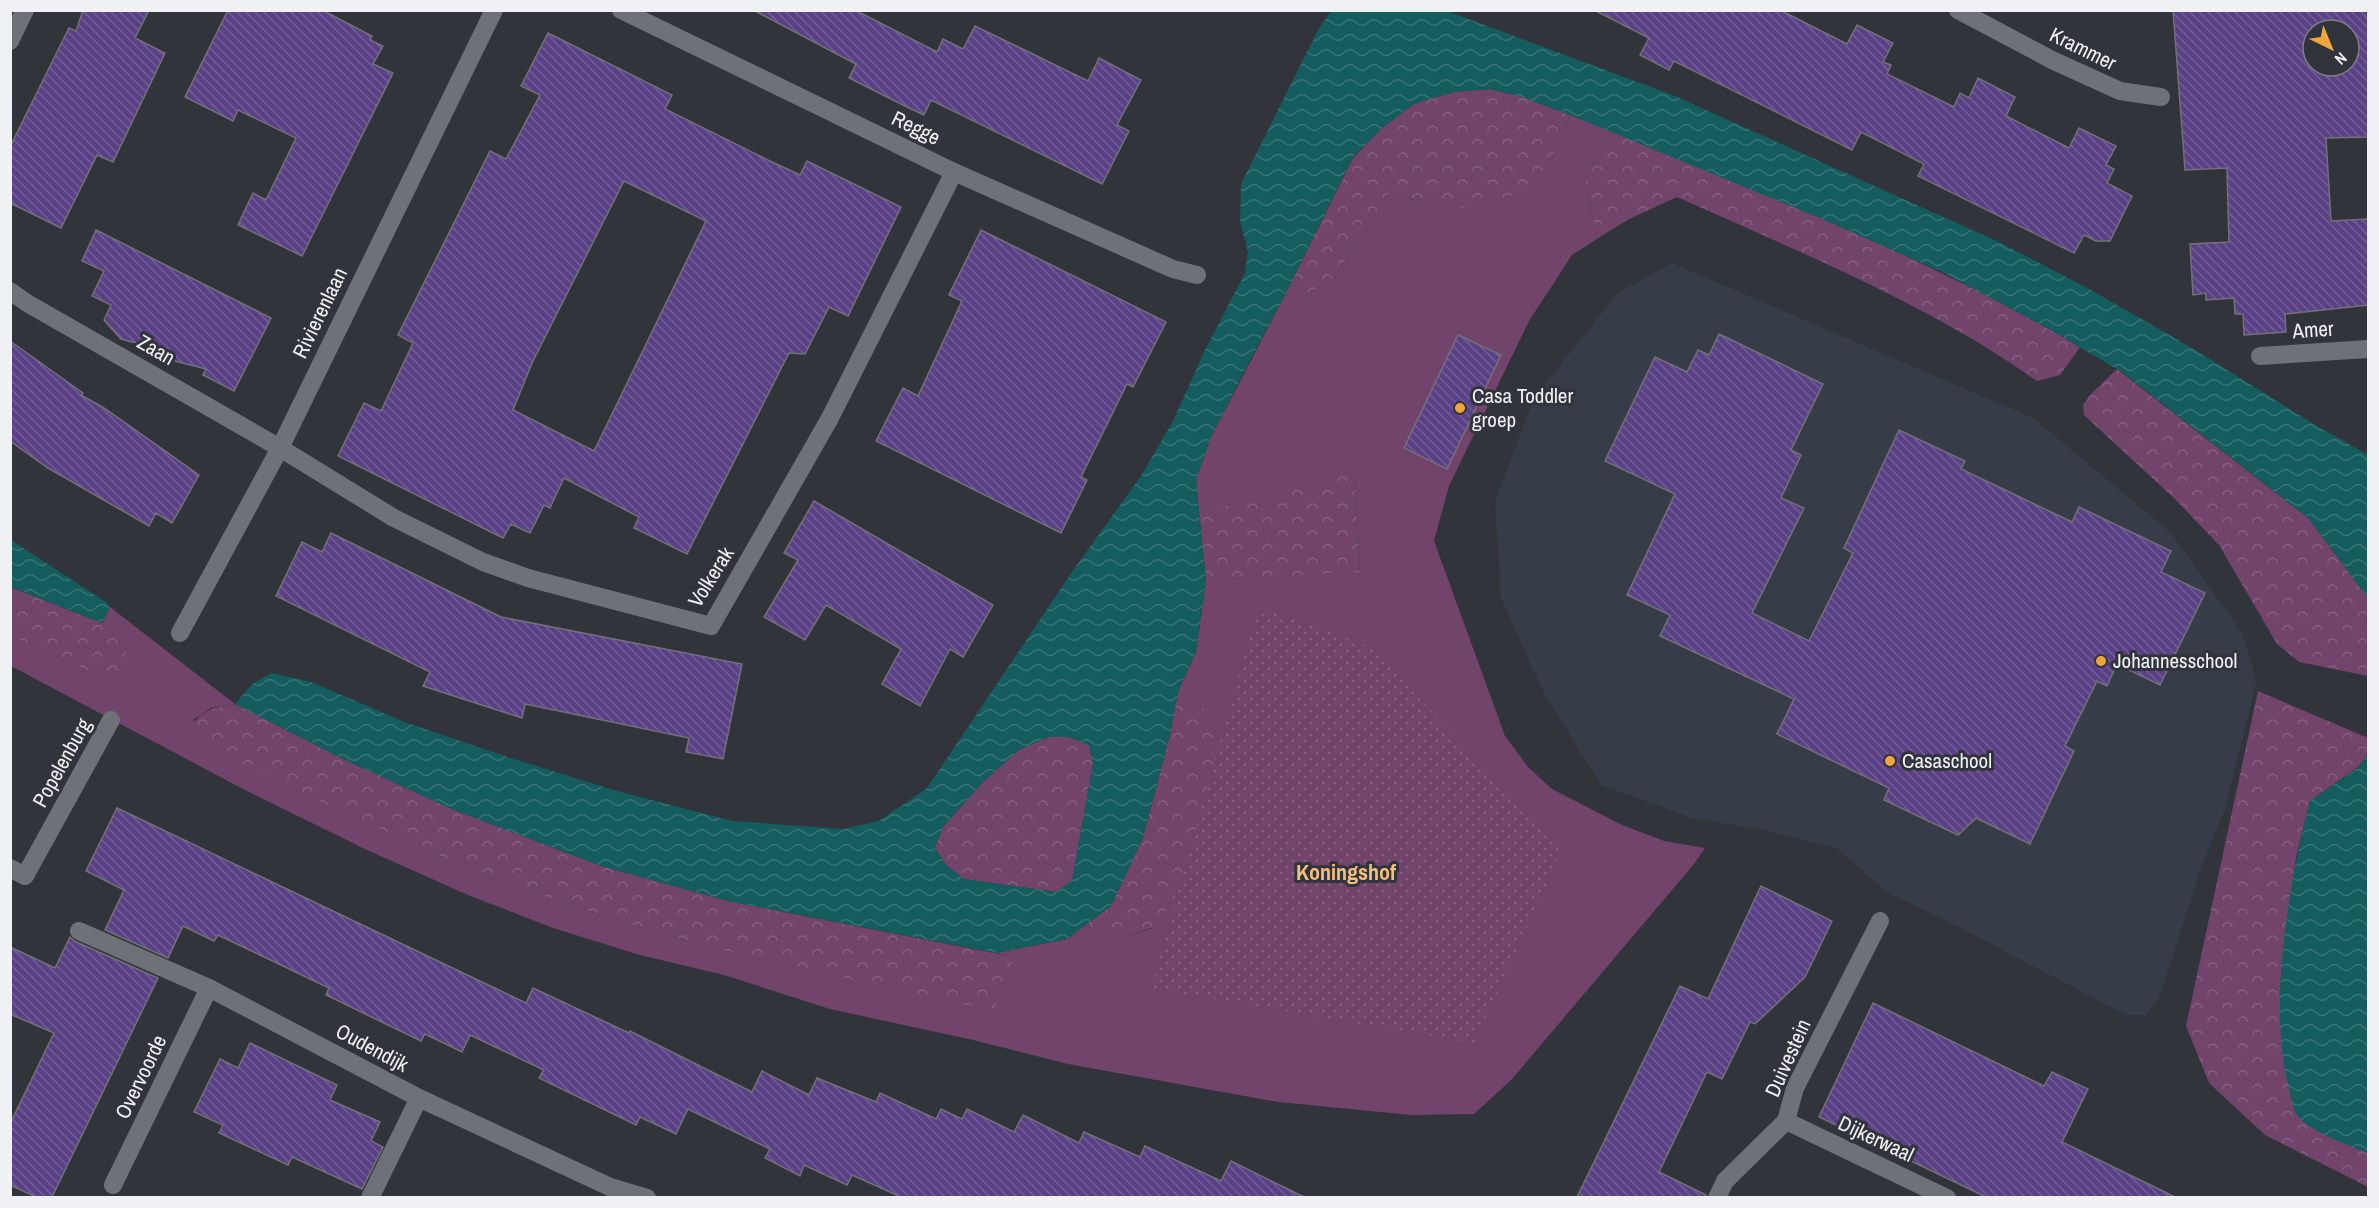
<svg xmlns="http://www.w3.org/2000/svg" width="2379" height="1208" viewBox="0 0 2379 1208" font-family="'Archivo Narrow',sans-serif">
<style>
.built{fill:#373d48}
.green{fill:#72446c}
.forest{fill:url(#forest-crowns)}
.park{fill:url(#park-dots)}
.water{fill:url(#water-waves);fill-rule:evenodd}
.building{fill:url(#building-back-hatch);stroke:#727177;stroke-width:1.5;fill-rule:evenodd}
.lines{fill:none;stroke-linecap:round;stroke-linejoin:round}
.minor{stroke:#6e7178;stroke-width:18}
.poi-dot{fill:#efa73d;stroke:#31343a;stroke-width:2}
.labels{text-anchor:middle;stroke-width:6;stroke-linejoin:round;paint-order:stroke}
.street-label{font-size:21px;fill:#eff1f5;stroke:#31343a}
.poi-label{font-size:21px;fill:#eff1f5;stroke:#31343a;text-anchor:start}
.neighbourhood-label{font-size:22px;font-weight:bold;fill:#f2bf7f;stroke:#31343a}
</style>
<defs>
<pattern id="forest-crowns" width="20" height="18" patternUnits="userSpaceOnUse" patternTransform="scale(1.5)"><rect width="20" height="18" fill="#72446c"/><path d="M2 6a3 3 0 1 1 6 0M12 15a3 3 0 1 1 6 0" fill="none" stroke="#865f82"/></pattern>
<pattern id="park-dots" width="8" height="8" patternUnits="userSpaceOnUse" patternTransform="scale(1.5)"><rect width="8" height="8" fill="#72446c"/><path d="M2 2h.1M6 6h.1" fill="none" stroke="#865f82" stroke-width="1.8" stroke-linecap="round"/></pattern>
<pattern id="water-waves" width="16" height="10" patternUnits="userSpaceOnUse" patternTransform="scale(1.5)"><rect width="16" height="10" fill="#145c5e"/><path d="M0 5q4-4 8 0t8 0" fill="none" stroke="#367476"/></pattern>
<pattern id="building-back-hatch" width="6" height="6" patternUnits="userSpaceOnUse" patternTransform="scale(1.5)"><rect width="6" height="6" fill="#5a4186"/><path d="M-1 5l2 2M0 0l6 6M5-1l2 2" fill="none" stroke="#725d98"/></pattern>
</defs>
<rect width="100%" height="100%" fill="#31343a"/>
<path class="built" d="M 1672,263 L 2033,418 L 2171,533 L 2242,633 L 2253,667 L 2256,683 L 2225,809 L 2202,866 L 2159,998 L 2145,1015 L 2126,1015 L 1961,928 L 1887,892 L 1838,849 L 1761,829 L 1695,819 L 1601,785 L 1544,693 L 1501,598 L 1495,501 L 1534,398 L 1618,293 Z"/>
<path class="green" d="M 1570,115 L 1613,132 L 1585,179 L 1597,239 L 1572,255 L 1529,321 L 1449,486 L 1434,541 L 1505,736 L 1528,767 L 1552,789 L 1622,825 L 1664,841 L 1705,848 L 1694,864 L 1512,1079 L 1474,1114 L 1412,1115 L 1278,1102 L 1068,1064 L 973,1040 L 830,1009 L 724,975 L 640,955 L 553,928 L 468,895 L 367,850 L 243,789 L 11,666 L 11,636 L 113,682 L 127,649 L 102,623 L 110,607 L 235,704 L 211,708 L 193,720 L 422,849 L 522,889 L 612,919 L 708,947 L 802,968 L 1014,957 L 996,953 L 1067,939 L 1084,926 L 1123,937 L 1153,928 L 1176,896 L 1206,709 L 1178,692 L 1196,652 L 1206,580 L 1360,571 L 1355,474 L 1199,512 L 1196,480 L 1211,437 L 1285,295 L 1302,298 L 1335,277 L 1388,194 L 1444,207 L 1552,159 Z"/>
<g class="forest">
<path d="M 1489,89 L 1519,96 L 1570,115 L 1552,159 L 1523,191 L 1484,208 L 1444,207 L 1388,194 L 1335,277 L 1302,298 L 1285,295 L 1353,158 L 1382,128 L 1414,104 L 1453,92 Z"/>
<path d="M 1613,132 C 1772,196 1932,260 2080,347 L 2060,375 L 2037,381 C 1927,303 1799,252 1677,197 L 1627,220 L 1597,239 L 1585,179 Z"/>
<path d="M 2117,369 L 2308,518 L 2368,598 L 2368,676 L 2299,662 L 2277,644 L 2219,545 L 2175,499 L 2084,415 L 2083,405 L 2091,394 Z"/>
<path d="M 1355,473 L 1360,572 L 1206,580 L 1199,512 Z"/>
<path d="M 10,587 L 102,623 L 127,649 L 121,674 L 112,682 L 11,636 Z"/>
<path d="M 2258,691 L 2368,738 L 2368,754 L 2358,767 L 2310,801 L 2296,857 L 2280,985 L 2315,1130 L 2368,1153 L 2368,1187 L 2265,1135 L 2209,1083 L 2186,1026 Z"/>
<path d="M 1178,692 L 1206,709 L 1222,736 L 1209,793 L 1176,896 L 1154,927 L 1123,937 L 1084,926 L 1111,906 L 1143,838 L 1170,735 Z"/>
<path d="M 235,704 L 343,759 L 454,810 L 601,866 L 728,901 L 1014,957 L 993,1011 L 708,947 L 612,919 L 522,889 L 422,849 L 315,799 L 231,758 L 189,733 C 197,710 213,708 235,704 Z"/>
<path d="M 1049,737 L 1069,737 L 1089,745 L 1093,764 L 1072,881 L 1056,892 L 964,879 L 946,865 L 935,848 L 943,827 L 983,782 L 1019,750 Z"/>
</g>
<path class="park" d="M 1258,607 L 1371,647 L 1562,851 L 1474,1043 L 1151,988 Z"/>
<g class="water">
<path d="M 1332,10 L 1447,11 L 1675,96 L 2001,243 L 2091,290 L 2197,351 L 2315,425 L 2368,455 L 2368,598 L 2308,518 L 2122,372 L 2047,328 L 1942,272 L 1822,219 L 1570,115 L 1519,96 L 1489,89 L 1453,92 L 1414,104 L 1382,128 L 1353,157 L 1285,295 L 1246,368 L 1211,437 L 1196,480 L 1206,580 L 1196,652 L 1178,692 L 1170,735 L 1143,838 L 1111,906 L 1067,939 L 996,953 L 728,901 L 601,866 L 454,810 L 343,759 L 235,704 L 252,684 L 272,673 L 311,682 L 407,723 L 511,758 L 617,791 L 732,821 L 843,829 L 879,821 L 927,788 L 1074,569 L 1141,476 L 1173,421 L 1205,350 L 1245,273 L 1248,252 L 1240,221 L 1241,184 L 1319,28 ZM 1049,737 L 1069,737 L 1089,745 L 1093,764 L 1072,881 L 1056,892 L 964,879 L 946,865 L 935,848 L 943,827 L 983,782 L 1019,750 Z"/>
<path d="M 11,540 L 106,602 L 110,607 L 102,623 L 11,587 Z"/>
<path d="M 2368,754 L 2368,1153 C 2348,1145 2310,1132 2297,1115 C 2292,1108 2291,1096 2289,1088 C 2267,1007 2289,882 2310,801 L 2358,768 Z"/>
</g>
<g class="building">
<path d="M 83,10 L 149,10 L 135,38 L 165,53 L 113,162 L 97,155 L 61,228 L 10,203 L 10,147 L 69,28 L 76,31 Z"/>
<path d="M 228,10 L 322,10 L 372,36 L 370,40 L 383,46 L 373,64 L 393,73 L 302,256 L 238,225 L 253,193 L 266,200 L 296,138 L 238,110 L 233,121 L 185,97 Z"/>
<path d="M 753,10 L 855,10 L 937,52 L 943,39 L 963,49 L 975,26 L 1088,81 L 1099,58 L 1141,80 L 1117,125 L 1129,131 L 1102,184 L 931,100 L 924,115 L 909,108 L 849,78 L 856,64 Z"/>
<path d="M 1594,10 L 1780,10 L 1847,44 L 1857,25 L 1893,43 L 1883,62 L 1891,65 L 1887,74 L 1954,107 L 1960,93 L 1969,98 L 1978,78 L 2015,97 L 2006,116 L 2069,148 L 2079,128 L 2116,146 L 2106,165 L 2114,169 L 2107,183 L 2132,196 L 2110,241 L 2096,241 L 2084,235 L 2074,253 L 1918,176 L 1924,164 L 1861,132 L 1852,150 L 1674,61 L 1669,70 L 1640,55 L 1649,38 Z"/>
<path d="M 2173,10 L 2368,10 L 2368,137 L 2326,138 L 2331,221 L 2368,219 L 2368,305 L 2285,314 L 2286,332 L 2244,335 L 2243,314 L 2235,314 L 2234,298 L 2206,300 L 2206,293 L 2193,295 L 2190,244 L 2229,242 L 2227,168 L 2185,170 ZM 2313,30 L 2349,30 L 2349,66 L 2313,66 Z"/>
<path d="M 548,33 L 672,95 L 665,109 L 770,161 L 800,175 L 807,161 L 901,207 L 848,316 L 829,307 L 805,354 L 789,353 L 687,554 L 634,528 L 639,517 L 564,478 L 550,508 L 544,505 L 530,533 L 511,524 L 503,538 L 338,456 L 364,403 L 381,411 L 413,343 L 398,335 L 490,151 L 506,159 L 540,95 L 521,86 ZM 624,181 L 706,221 L 594,451 L 513,410 L 532,363 Z"/>
<path d="M 96,230 L 271,318 L 234,391 L 203,375 L 206,369 L 175,361 L 143,345 L 121,339 L 104,320 L 111,305 L 92,296 L 104,271 L 82,261 Z"/>
<path d="M 981,230 L 1166,322 L 1133,387 L 1127,384 L 1081,477 L 1087,480 L 1061,533 L 876,441 L 903,388 L 918,396 L 962,301 L 949,295 Z"/>
<path d="M 1719,334 L 1823,384 L 1791,450 L 1801,455 L 1781,498 L 1804,508 L 1752,613 L 1809,641 L 1853,553 L 1844,548 L 1899,430 L 1965,461 L 1961,469 L 2072,522 L 2079,507 L 2171,551 L 2161,572 L 2205,593 L 2160,685 L 2117,664 L 2107,686 L 2097,681 L 2065,746 L 2074,751 L 2030,844 L 1976,818 L 1958,835 L 1884,800 L 1889,788 L 1777,734 L 1794,699 L 1660,636 L 1670,615 L 1627,595 L 1675,494 L 1605,461 L 1655,357 L 1687,372 L 1698,350 L 1709,355 Z"/>
<path d="M 1458,335 L 1501,355 L 1447,469 L 1404,448 Z"/>
<path d="M 10,341 L 83,393 L 81,395 L 104,408 L 199,475 L 172,523 L 156,513 L 149,526 L 48,468 L 10,441 Z"/>
<path d="M 814,501 L 993,605 L 963,657 L 950,649 L 920,706 L 882,684 L 901,649 L 826,605 L 805,640 L 764,617 L 798,560 L 784,553 Z"/>
<path d="M 331,533 L 501,617 L 742,664 L 723,759 L 686,752 L 689,738 L 525,704 L 522,718 L 423,686 L 430,672 L 276,596 L 302,542 L 322,552 Z"/>
<path d="M 117,808 L 526,1003 L 533,988 L 629,1033 L 630,1031 L 752,1092 L 762,1071 L 809,1095 L 817,1078 L 876,1102 L 880,1093 L 936,1119 L 941,1109 L 962,1119 L 967,1109 L 1014,1132 L 1023,1115 L 1079,1143 L 1084,1132 L 1140,1157 L 1145,1146 L 1221,1181 L 1231,1161 L 1304,1197 L 901,1197 L 852,1175 L 847,1185 L 804,1165 L 800,1176 L 765,1158 L 770,1149 L 688,1109 L 676,1134 L 640,1117 L 636,1125 L 539,1078 L 544,1070 L 470,1035 L 462,1052 L 425,1034 L 421,1041 L 326,995 L 329,988 L 218,935 L 214,941 L 183,926 L 168,958 L 105,930 L 124,890 L 86,871 Z"/>
<path d="M 1761,886 L 1832,921 L 1805,977 L 1755,1024 L 1750,1022 L 1722,1079 L 1707,1072 L 1659,1172 L 1706,1195 L 1706,1197 L 1577,1197 L 1680,986 L 1708,999 Z"/>
<path d="M 70,937 L 74,941 L 158,978 L 52,1197 L 36,1197 L 10,1185 L 10,1124 L 54,1033 L 10,1014 L 10,947 L 55,968 Z"/>
<path d="M 1873,1003 L 2044,1086 L 2052,1072 L 2088,1089 L 2062,1142 L 2175,1197 L 1986,1197 L 1819,1117 Z"/>
<path d="M 250,1043 L 337,1085 L 330,1100 L 380,1122 L 371,1141 L 383,1147 L 362,1189 L 292,1157 L 288,1165 L 219,1133 L 223,1125 L 194,1112 L 220,1059 L 238,1068 Z"/>
</g>
<g class="lines">
<g class="minor">
<path d="M 621,10 L 954,172 L 1173,269 L 1197,275"/>
<path d="M 1958,10 L 2052,60 L 2120,91 L 2161,97"/>
<path d="M 10,41 L 25,10"/>
<path d="M 10,291 L 27,303 L 280,448 L 394,518 L 483,562 L 528,578 L 711,626 L 830,418 L 954,172"/>
<path d="M 2260,356 L 2368,349"/>
<path d="M 180,633 L 280,448 L 494,10"/>
<path d="M 10,868 L 25,876 L 111,720"/>
<path d="M 79,931 L 209,988 L 419,1098 L 610,1187 L 647,1198"/>
<path d="M 1786,1121 L 1947,1198"/>
<path d="M 113,1185 L 209,988"/>
<path d="M 370,1198 L 419,1098"/>
<path d="M 1717,1198 L 1725,1181 L 1786,1121 L 1795,1088 L 1880,921"/>
</g>
</g>
<g class="poi-dot">
<circle cx="1460" cy="408" r="6"/>
<circle cx="2101" cy="661" r="6"/>
<circle cx="1890" cy="761" r="6"/>
</g>
<g class="labels">
<g class="street-label">
<text transform="translate(2083 49) rotate(26)" y="7">Krammer</text>
<text transform="translate(916 128) rotate(26)" y="7">Regge</text>
<text transform="translate(320 313) rotate(-64)" y="7">Rivierenlaan</text>
<text transform="translate(2313 330) rotate(-4)" y="7">Amer</text>
<text transform="translate(156 350) rotate(30)" y="7">Zaan</text>
<text transform="translate(711 577) rotate(-58)" y="7">Volkerak</text>
<text transform="translate(62 763) rotate(-61)" y="7">Popelenburg</text>
<text transform="translate(372 1048) rotate(28)" y="7">Oudendijk</text>
<text transform="translate(1788 1058) rotate(-66)" y="7">Duivestein</text>
<text transform="translate(141 1077) rotate(-64)" y="7">Overvoorde</text>
<text transform="translate(1876 1139) rotate(25)" y="7">Dijkerwaal</text>
</g>
<g class="poi-label">
<text x="1472" y="403">Casa Toddler<tspan x="1472" dy="24">groep</tspan></text>
<text x="2113" y="668">Johannesschool</text>
<text x="1902" y="768">Casaschool</text>
</g>
<g class="neighbourhood-label">
<text x="1346" y="880">Koningshof</text>
</g>
</g>
<rect width="2379" height="1208" fill="none" stroke="#eff1f5" stroke-width="24"/>
<g transform="translate(2331 48) rotate(137)"><circle r="28" fill="#31343a" stroke="#7d8085" stroke-width="1.5"/>
<path d="M0-4.5L10 22L0 15L-10 22Z" fill="#efa73d"/>
<text y="-9" font-size="16" font-weight="bold" text-anchor="middle" fill="#eff1f5">N</text>
</g>
</svg>
